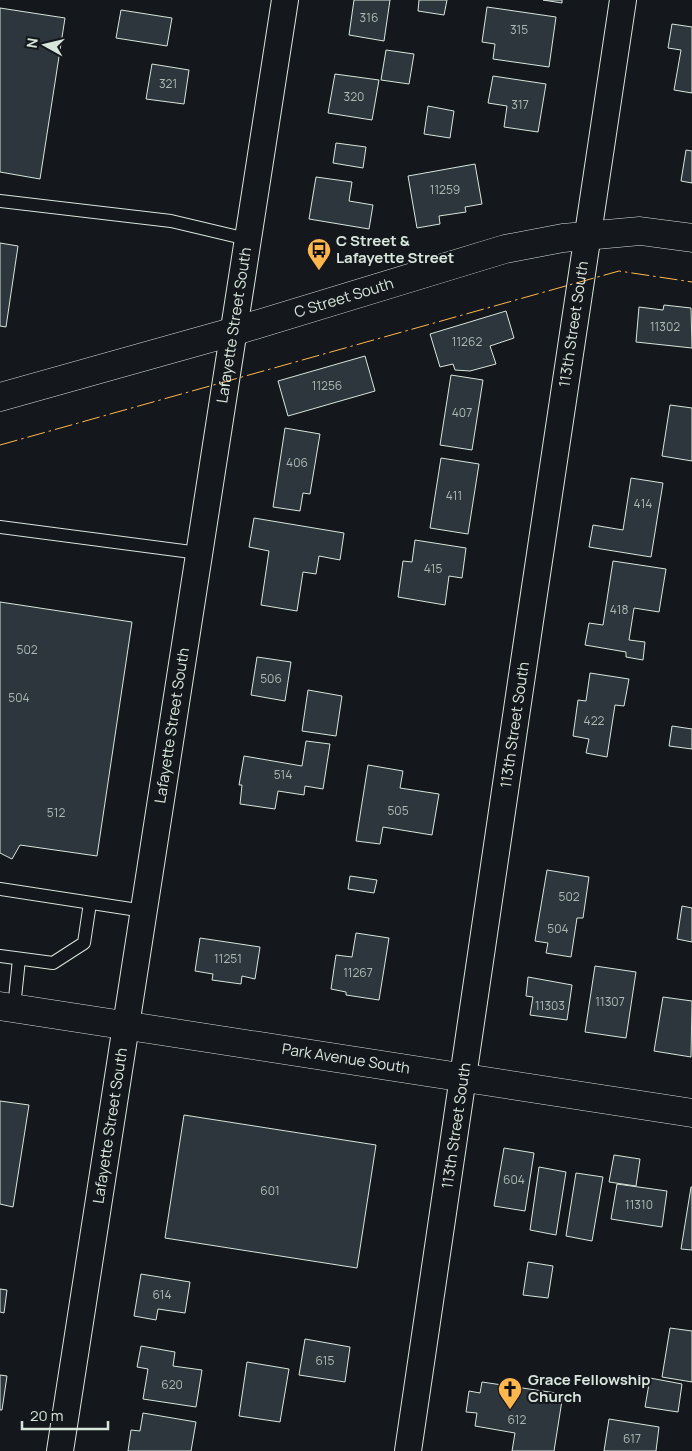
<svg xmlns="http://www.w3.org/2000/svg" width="692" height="1451" viewBox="0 0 692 1451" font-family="Manrope,sans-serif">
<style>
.building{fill:#2c363c;stroke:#d8e6dc}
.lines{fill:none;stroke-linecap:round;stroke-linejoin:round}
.service-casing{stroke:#d8e6dc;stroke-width:14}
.minor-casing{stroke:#d8e6dc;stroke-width:28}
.tertiary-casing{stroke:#d8e6dc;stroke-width:29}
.secondary-casing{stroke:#d8e6dc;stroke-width:29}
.service{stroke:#14181c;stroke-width:12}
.minor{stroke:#14181c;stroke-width:26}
.tertiary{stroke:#14181c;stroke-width:28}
.secondary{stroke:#14181c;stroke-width:28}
.power{stroke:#ffb74d;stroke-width:1;stroke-dasharray:18 4 2.5 4;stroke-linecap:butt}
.labels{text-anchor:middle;stroke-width:4;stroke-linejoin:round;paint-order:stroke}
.number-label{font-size:12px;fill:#adbab4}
.poi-label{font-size:15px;font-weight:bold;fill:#d8e6dc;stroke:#14181c;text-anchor:start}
.street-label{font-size:15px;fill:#d8e6dc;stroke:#14181c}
</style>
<rect width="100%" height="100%" fill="#14181c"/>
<g class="building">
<path d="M 354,0 L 390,0 L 384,41 L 349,35 Z"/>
<path d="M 419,0 L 447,0 L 444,15 L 418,11 Z"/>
<path d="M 543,0 L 562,0 L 562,3 Z"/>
<path d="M 487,7 L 556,17 L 549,67 L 493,59 L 495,44 L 482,42 Z"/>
<path d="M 0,8 L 65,18 L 40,179 L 0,172 Z"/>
<path d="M 121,10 L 172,18 L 167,46 L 116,38 Z"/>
<path d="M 672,24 L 692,27 L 692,93 L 674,90 L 681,50 L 668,48 Z"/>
<path d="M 386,50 L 414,54 L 409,84 L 381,80 Z"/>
<path d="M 152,64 L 189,70 L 184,104 L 146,99 Z"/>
<path d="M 335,74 L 379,80 L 372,120 L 328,113 Z"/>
<path d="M 493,76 L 546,84 L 538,132 L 504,127 L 507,106 L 488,103 Z"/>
<path d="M 428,106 L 454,111 L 450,138 L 424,134 Z"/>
<path d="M 336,143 L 366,147 L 363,168 L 333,163 Z"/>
<path d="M 686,150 L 692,151 L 692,183 L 681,181 Z"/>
<path d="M 475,164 L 482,204 L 465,207 L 466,212 L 439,216 L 440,224 L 417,228 L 408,176 Z"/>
<path d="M 316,177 L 352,182 L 349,201 L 373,205 L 369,229 L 309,219 Z"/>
<path d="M 0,243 L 18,246 L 6,327 L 0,326 Z"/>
<path d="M 664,305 L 691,308 L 692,348 L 636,342 L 639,307 L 663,310 Z"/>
<path d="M 506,311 L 514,338 L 490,346 L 496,364 L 470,371 L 455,370 L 453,364 L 440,367 L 430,334 Z"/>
<path d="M 365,356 L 375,391 L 288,416 L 278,381 Z"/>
<path d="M 451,375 L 483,380 L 472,450 L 440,445 Z"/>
<path d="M 670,405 L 692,408 L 692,461 L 662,456 Z"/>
<path d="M 285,428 L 320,434 L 310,494 L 303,493 L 300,511 L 273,507 Z"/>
<path d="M 441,458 L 479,464 L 468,534 L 430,528 Z"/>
<path d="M 631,478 L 663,483 L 651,557 L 589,547 L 593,525 L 623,530 Z"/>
<path d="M 254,518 L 344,533 L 340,560 L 319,556 L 316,574 L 303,572 L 297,611 L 261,605 L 269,551 L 249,547 Z"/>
<path d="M 415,540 L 466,548 L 462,578 L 449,576 L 445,605 L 398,597 L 403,561 L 412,562 Z"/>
<path d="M 613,561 L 666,569 L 659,612 L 634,608 L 629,640 L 645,642 L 643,660 L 626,657 L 626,652 L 585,645 L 589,623 L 603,625 Z"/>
<path d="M 0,602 L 132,622 L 97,856 L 20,845 L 12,859 L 0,853 Z"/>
<path d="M 257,657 L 291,662 L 285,701 L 251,695 Z"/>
<path d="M 590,673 L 629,679 L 624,706 L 615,705 L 607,757 L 586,753 L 589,739 L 573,736 L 578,700 L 586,701 Z"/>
<path d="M 308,690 L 342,696 L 336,736 L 302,731 Z"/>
<path d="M 672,726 L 692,729 L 692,749 L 669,746 Z"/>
<path d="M 306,741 L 330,744 L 323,789 L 305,786 L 304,795 L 278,791 L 275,809 L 240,804 L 242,785 L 239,785 L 244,756 L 302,766 Z"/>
<path d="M 368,765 L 403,771 L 400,788 L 439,794 L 432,835 L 383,827 L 380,844 L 356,841 Z"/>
<path d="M 547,870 L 589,877 L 583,918 L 577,918 L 571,957 L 546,953 L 548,943 L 535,941 Z"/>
<path d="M 350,876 L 377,880 L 374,893 L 348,889 Z"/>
<path d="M 682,906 L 692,908 L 692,942 L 677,939 Z"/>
<path d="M 356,933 L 389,938 L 379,1000 L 346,995 L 346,992 L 331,989 L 336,955 L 352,957 Z"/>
<path d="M 200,938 L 260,947 L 255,979 L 242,976 L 241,984 L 212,980 L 213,974 L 195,971 Z"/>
<path d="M 595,966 L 636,972 L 626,1038 L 585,1032 Z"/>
<path d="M 528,977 L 572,985 L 567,1020 L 530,1015 L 533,997 L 526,996 Z"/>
<path d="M 663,997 L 692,1001 L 691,1057 L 654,1051 Z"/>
<path d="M 0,1101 L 29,1105 L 13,1207 L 0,1204 Z"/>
<path d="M 184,1115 L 376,1145 L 357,1268 L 165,1238 Z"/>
<path d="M 504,1148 L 534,1153 L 525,1211 L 494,1206 Z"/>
<path d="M 614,1155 L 640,1159 L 636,1186 L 609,1182 Z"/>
<path d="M 539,1167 L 566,1172 L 556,1235 L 530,1230 Z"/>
<path d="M 576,1173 L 603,1177 L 592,1241 L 566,1236 Z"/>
<path d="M 617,1184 L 667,1191 L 662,1227 L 611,1219 Z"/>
<path d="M 691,1187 L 692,1187 L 692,1250 L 681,1249 Z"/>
<path d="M 528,1262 L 553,1266 L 548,1298 L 523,1295 Z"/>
<path d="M 141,1274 L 190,1282 L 185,1313 L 158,1309 L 156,1320 L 134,1316 Z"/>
<path d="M 0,1289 L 7,1290 L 4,1313 L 0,1312 Z"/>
<path d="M 670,1328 L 692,1331 L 692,1382 L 662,1377 Z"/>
<path d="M 305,1339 L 350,1347 L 345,1382 L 299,1375 Z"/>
<path d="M 141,1346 L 175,1352 L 173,1366 L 202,1370 L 196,1407 L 143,1399 L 148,1369 L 137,1367 Z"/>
<path d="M 247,1362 L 289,1369 L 280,1422 L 239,1416 Z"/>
<path d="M 0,1375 L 7,1376 L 2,1410 L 0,1410 Z"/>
<path d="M 650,1378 L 682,1384 L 678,1412 L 645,1407 Z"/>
<path d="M 482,1382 L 563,1394 L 554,1451 L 512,1451 L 515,1433 L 475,1426 L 477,1413 L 466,1412 L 469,1391 L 480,1393 Z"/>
<path d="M 143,1413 L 196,1422 L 191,1451 L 128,1451 L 131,1430 L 140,1431 Z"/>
<path d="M 609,1419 L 659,1427 L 656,1451 L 604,1451 Z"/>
</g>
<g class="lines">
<g class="service-casing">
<g id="service">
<path d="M 0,201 L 171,221 L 247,239"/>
<path d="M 0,527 L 199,553"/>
<path d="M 0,889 L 144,911"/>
<path d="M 0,956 L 53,963 L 84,943 L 90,903"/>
<path d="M 14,1008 L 19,959"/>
</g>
</g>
<g class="minor-casing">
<g id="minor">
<path id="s1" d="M 60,1451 C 135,967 209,483 285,0"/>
<path id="s2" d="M 408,1451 C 481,968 548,483 623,0"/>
</g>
</g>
<g class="tertiary-casing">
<g id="tertiary">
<path id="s3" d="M 0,1006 C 231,1041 462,1076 692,1113"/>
</g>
</g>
<g class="secondary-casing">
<g id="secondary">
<path id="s4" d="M 0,397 L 232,332 L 505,249 L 563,238 L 640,231 L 692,238"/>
</g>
</g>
<use href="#service" class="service"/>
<use href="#minor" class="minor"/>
<use href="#tertiary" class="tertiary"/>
<use href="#secondary" class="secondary"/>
<path class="power" d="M 0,445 L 619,271 L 692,282"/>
</g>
<defs>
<g id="bus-pin" transform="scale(1.25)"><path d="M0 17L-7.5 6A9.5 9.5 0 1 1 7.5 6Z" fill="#ffb74d" stroke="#14181c"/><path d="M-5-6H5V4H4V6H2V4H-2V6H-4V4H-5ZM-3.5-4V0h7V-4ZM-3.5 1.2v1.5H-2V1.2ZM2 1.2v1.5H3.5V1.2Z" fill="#111"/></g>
<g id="church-pin" transform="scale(1.25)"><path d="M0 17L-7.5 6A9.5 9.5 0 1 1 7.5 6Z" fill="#ffb74d" stroke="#14181c"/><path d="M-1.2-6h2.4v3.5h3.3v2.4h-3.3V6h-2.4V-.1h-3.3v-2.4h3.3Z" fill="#111"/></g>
</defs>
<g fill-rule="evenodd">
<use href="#bus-pin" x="319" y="250"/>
<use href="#church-pin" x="510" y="1389"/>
</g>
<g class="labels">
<g class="number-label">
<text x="369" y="22">316</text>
<text x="519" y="34">315</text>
<text x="168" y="88">321</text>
<text x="354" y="101">320</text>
<text x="520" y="109">317</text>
<text x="445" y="194">11259</text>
<text x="665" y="331">11302</text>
<text x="467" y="346">11262</text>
<text x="327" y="390">11256</text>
<text x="462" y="417">407</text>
<text x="297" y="467">406</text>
<text x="454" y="500">411</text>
<text x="643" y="508">414</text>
<text x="433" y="573">415</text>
<text x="619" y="614">418</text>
<text x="27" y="654">502</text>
<text x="271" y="683">506</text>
<text x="19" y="702">504</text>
<text x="594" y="725">422</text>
<text x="283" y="779">514</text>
<text x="398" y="815">505</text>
<text x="56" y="817">512</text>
<text x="569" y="901">502</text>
<text x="558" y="933">504</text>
<text x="228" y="963">11251</text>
<text x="358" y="977">11267</text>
<text x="610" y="1006">11307</text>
<text x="550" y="1010">11303</text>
<text x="514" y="1184">604</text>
<text x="270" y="1195">601</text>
<text x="639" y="1209">11310</text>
<text x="162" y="1299">614</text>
<text x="325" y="1365">615</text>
<text x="172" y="1389">620</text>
<text x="517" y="1424">612</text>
<text x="632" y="1443">617</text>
</g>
<g class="poi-label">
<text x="336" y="246">C Street &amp;<tspan x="336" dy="17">Lafayette Street</tspan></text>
<text x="528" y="1385">Grace Fellowship<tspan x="528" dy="17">Church</tspan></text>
</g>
<g class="street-label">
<text dy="5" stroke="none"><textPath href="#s4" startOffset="358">C Street South</textPath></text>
<text dy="5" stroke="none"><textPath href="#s1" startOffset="1139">Lafayette Street South</textPath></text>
<text dy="5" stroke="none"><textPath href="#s2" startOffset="1139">113th Street South</textPath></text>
<text dy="5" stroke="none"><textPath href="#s1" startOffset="734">Lafayette Street South</textPath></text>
<text dy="5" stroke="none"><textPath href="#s2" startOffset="734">113th Street South</textPath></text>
<text dy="5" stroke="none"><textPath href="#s3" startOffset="350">Park Avenue South</textPath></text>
<text dy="5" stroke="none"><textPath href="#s1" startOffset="329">Lafayette Street South</textPath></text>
<text dy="5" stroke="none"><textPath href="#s2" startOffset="329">113th Street South</textPath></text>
</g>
</g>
<g transform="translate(45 45) rotate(278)" stroke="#14181c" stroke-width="4" paint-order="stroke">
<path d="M0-4L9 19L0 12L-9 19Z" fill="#d8e6dc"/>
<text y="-8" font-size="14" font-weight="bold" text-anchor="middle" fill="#d8e6dc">N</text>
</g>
<path d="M22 1421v8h86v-8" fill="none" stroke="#d8e6dc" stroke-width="2.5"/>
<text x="30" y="1421" font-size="15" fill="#d8e6dc" stroke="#14181c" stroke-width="4" paint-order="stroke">20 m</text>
</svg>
